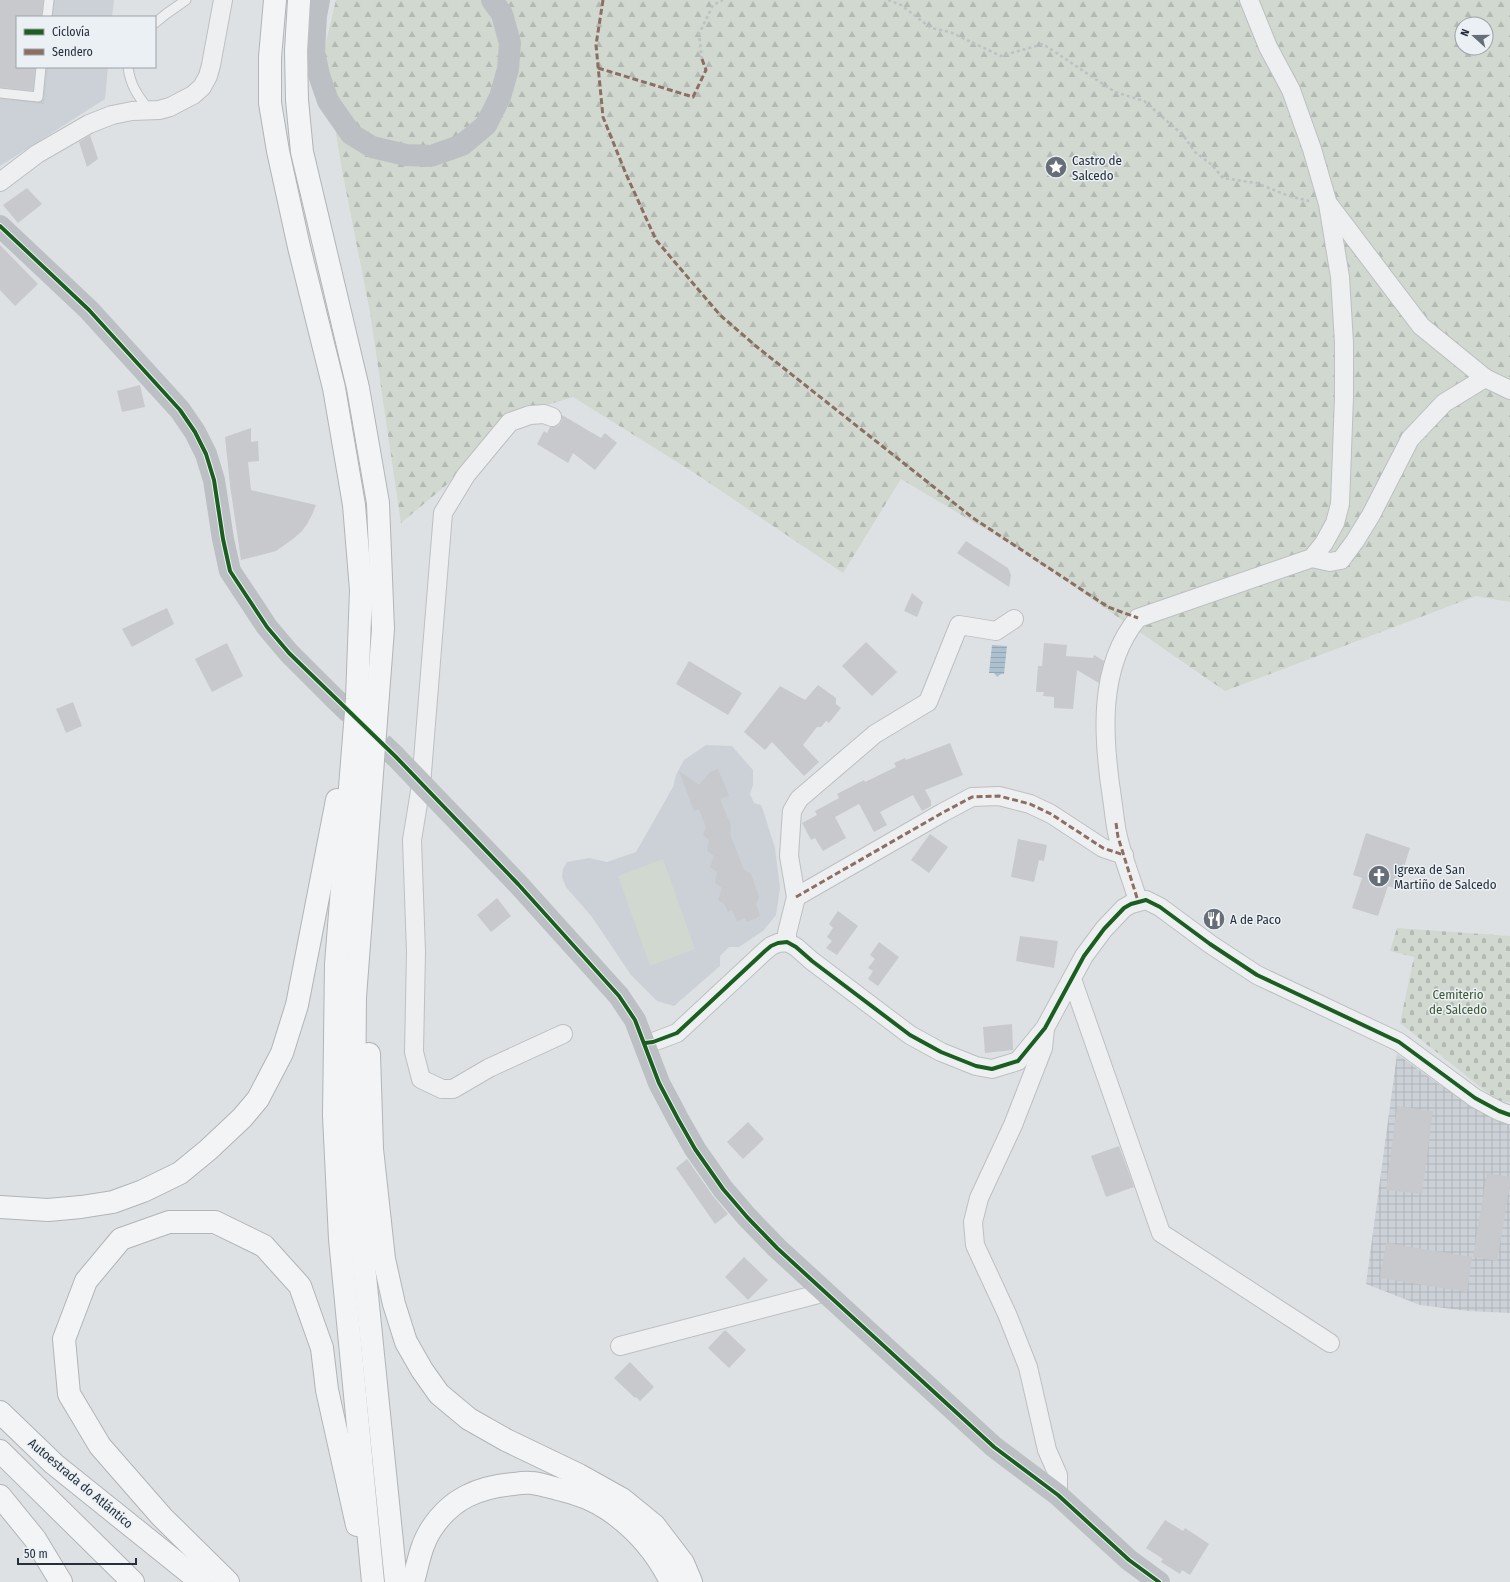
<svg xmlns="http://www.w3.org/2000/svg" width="1510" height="1582" viewBox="0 0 1510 1582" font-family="'Fira Sans Condensed',sans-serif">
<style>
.built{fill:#ccd1d7}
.industrial{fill:url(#industrial-grid)}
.forest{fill:url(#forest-firs);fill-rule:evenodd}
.cemetery{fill:url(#cemetery-stones)}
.garden{fill:#d0d8cf}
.water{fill:url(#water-rules)}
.building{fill:#c7c9cc}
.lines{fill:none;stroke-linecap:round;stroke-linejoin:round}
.secondary-tunnel{stroke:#b9bec2;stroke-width:22;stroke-dasharray:22 11;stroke-linecap:butt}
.lane-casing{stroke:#bdbfc2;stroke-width:11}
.street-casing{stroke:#bdbfc2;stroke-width:20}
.highway-casing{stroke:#b1b4b8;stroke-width:24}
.path{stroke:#bec0c4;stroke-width:2.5;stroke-dasharray:3 3;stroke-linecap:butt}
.lane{stroke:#eeeff1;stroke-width:9}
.street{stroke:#eeeff1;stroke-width:18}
.secondary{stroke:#bcc0c4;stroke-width:22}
.highway{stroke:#f2f4f5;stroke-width:22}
.quiet{stroke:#8d6e63;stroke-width:3;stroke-dasharray:6 3;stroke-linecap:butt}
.cycleway-casing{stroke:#ebf0f4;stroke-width:6}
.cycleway{stroke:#1b5e20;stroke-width:4}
.labels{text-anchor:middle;stroke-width:3;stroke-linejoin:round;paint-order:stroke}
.poi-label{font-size:13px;fill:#26303c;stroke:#ebf0f4;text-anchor:start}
.park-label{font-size:13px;fill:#3e5834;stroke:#ebf0f4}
.street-label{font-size:13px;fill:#26303c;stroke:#ebf0f4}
</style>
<defs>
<pattern id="industrial-grid" width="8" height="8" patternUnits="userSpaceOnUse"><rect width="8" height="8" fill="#ccd1d7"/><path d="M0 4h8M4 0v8" fill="none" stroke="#afb4b9"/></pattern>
<pattern id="forest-firs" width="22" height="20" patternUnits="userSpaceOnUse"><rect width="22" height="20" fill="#d0d8cf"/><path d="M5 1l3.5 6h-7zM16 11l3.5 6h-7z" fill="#b2bab3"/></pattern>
<pattern id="cemetery-stones" width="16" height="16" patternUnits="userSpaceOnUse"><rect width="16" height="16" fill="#d0d8cf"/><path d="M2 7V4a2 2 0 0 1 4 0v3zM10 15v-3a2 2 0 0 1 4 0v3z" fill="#b2bab3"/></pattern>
<pattern id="water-rules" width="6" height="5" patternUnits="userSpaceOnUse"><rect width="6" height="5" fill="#acc0cf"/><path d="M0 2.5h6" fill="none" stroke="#94a5b3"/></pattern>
</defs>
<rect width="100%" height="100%" fill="#dee1e4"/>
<g class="built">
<path d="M 0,0 L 114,0 L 112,17 L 17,17 L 17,67 L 108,67 L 105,99 L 0,166 Z"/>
<path d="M 706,745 L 732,746 L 753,770 L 753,785 L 750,794 L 754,803 L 761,805 L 763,810 L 775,848 L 780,888 L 776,915 L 763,931 L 739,947 L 729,947 L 720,956 L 720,966 L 674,1006 L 657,1001 L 631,975 L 592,917 L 566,887 L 562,877 L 563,869 L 567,862 L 589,858 L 607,862 L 636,852 L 673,787 L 676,775 L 684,760 Z"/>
</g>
<path class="industrial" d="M 1397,1054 L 1437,1083 L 1493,1117 L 1510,1122 L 1510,1313 L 1468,1311 L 1420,1305 L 1366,1284 Z"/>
<path class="forest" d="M 336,0 L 1510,0 L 1510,602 L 1476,596 L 1225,691 L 1022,551 L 901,479 L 843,573 L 693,472 L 573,397 L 506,418 L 463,471 L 401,523 L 370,312 L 342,170 L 323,55 ZM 1462,24 L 1486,24 L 1486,48 L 1462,48 Z"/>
<path class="cemetery" d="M 1397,928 L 1510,936 L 1510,1102 L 1498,1101 L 1400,1023 L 1414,957 L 1390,951 Z"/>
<path class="garden" d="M 663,859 L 695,949 L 650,966 L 618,876 Z"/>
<path class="water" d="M 992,645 L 1007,646 L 1004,674 L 1001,674 L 997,677 L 994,673 L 989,673 Z"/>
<g class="building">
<path d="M 0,0 L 43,0 L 41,17 L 17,17 L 17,67 L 35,67 L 33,90 L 0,87 Z"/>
<path d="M 47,67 L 48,67 L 44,104 L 0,99 L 41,102 L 44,98 Z"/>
<path d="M 90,135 L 98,159 L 87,167 L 79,142 Z"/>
<path d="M 27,188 L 42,204 L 18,223 L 3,205 Z"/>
<path d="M 0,245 L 38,284 L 15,306 L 0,290 Z"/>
<path d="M 140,385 L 145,407 L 122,412 L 117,391 Z"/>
<path d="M 562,415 L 601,438 L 605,433 L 617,443 L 595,470 L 573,453 L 568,463 L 537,444 L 544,431 L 547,433 L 550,427 L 554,427 L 559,425 L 562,420 Z"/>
<path d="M 251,428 L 251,442 L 258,441 L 259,461 L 248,462 L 251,490 L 316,505 L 312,515 L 307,524 L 302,531 L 293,539 L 276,551 L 241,560 L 230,485 L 225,437 Z"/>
<path d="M 966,541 L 1008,568 L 1011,575 L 1009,587 L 957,553 Z"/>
<path d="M 912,593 L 923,602 L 917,617 L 904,611 Z"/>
<path d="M 167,608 L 174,624 L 132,647 L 122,629 Z"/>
<path d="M 866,642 L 897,672 L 872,696 L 842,666 Z"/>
<path d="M 227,643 L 243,676 L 212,692 L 195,659 Z"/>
<path d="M 1044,643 L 1067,645 L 1066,656 L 1093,658 L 1094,655 L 1104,661 L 1099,683 L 1077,670 L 1073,709 L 1054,708 L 1054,697 L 1043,696 L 1044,692 L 1036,692 L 1038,666 L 1042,666 Z"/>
<path d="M 689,661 L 742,693 L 728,715 L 676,684 Z"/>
<path d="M 818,685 L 836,698 L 836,704 L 841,708 L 829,723 L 826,721 L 821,727 L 817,727 L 803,745 L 819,762 L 804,776 L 772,742 L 765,750 L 744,732 L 780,686 L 805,700 Z"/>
<path d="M 73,702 L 82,726 L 66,733 L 56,709 Z"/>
<path d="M 950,743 L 963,775 L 925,790 L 931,801 L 931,806 L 922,811 L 913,795 L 880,812 L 887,825 L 874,832 L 859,804 L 835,817 L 846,838 L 823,851 L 815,838 L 811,840 L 802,823 L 817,815 L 815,811 L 839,798 L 837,794 L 864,780 L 865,782 L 896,767 L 894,763 L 905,758 L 906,760 Z"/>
<path d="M 718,769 L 729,796 L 720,799 L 731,826 L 730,834 L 744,870 L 751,874 L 759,897 L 756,904 L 760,916 L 747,922 L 745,918 L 737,921 L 732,910 L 728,912 L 724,904 L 718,900 L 722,888 L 715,883 L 717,872 L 710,867 L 714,856 L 707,851 L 709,840 L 703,835 L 706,827 L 699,809 L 694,811 L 679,771 L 699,785 L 710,772 Z"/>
<path d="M 1366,833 L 1410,848 L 1397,889 L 1388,886 L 1378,916 L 1352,908 L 1362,878 L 1353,875 Z"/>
<path d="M 930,834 L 948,847 L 929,873 L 911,860 Z"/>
<path d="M 1018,839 L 1047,845 L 1044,861 L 1039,860 L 1034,882 L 1011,877 Z"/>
<path d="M 497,898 L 511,916 L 491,932 L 477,915 Z"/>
<path d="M 838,911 L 858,926 L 837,955 L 826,948 L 832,941 L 827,937 L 833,928 L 829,924 Z"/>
<path d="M 1020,936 L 1058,941 L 1054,968 L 1016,961 Z"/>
<path d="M 879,942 L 899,957 L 878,986 L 868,979 L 873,971 L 868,968 L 875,959 L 870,955 Z"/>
<path d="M 1012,1024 L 1013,1050 L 985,1053 L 983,1027 Z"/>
<path d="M 1397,1106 L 1433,1111 L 1422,1194 L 1386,1190 Z"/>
<path d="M 748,1122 L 764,1139 L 743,1159 L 727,1142 Z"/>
<path d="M 1119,1146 L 1134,1187 L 1106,1197 L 1091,1156 Z"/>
<path d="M 687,1159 L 713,1196 L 728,1214 L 715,1224 L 676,1168 Z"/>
<path d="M 1487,1173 L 1510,1177 L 1510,1185 L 1497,1261 L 1473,1257 Z"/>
<path d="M 1386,1243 L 1472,1257 L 1467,1292 L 1380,1278 Z"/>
<path d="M 744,1257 L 768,1280 L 748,1300 L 725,1277 Z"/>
<path d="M 725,1330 L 746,1350 L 729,1368 L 708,1348 Z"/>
<path d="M 630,1362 L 654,1387 L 640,1401 L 636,1397 L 635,1398 L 614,1378 Z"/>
<path d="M 1165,1520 L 1183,1531 L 1185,1528 L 1209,1544 L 1190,1575 L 1182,1570 L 1180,1574 L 1161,1562 L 1163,1559 L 1146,1548 Z"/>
</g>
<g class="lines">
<path class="secondary-tunnel" d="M 334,698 L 396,757"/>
<g class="lane-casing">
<g id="lane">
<path d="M 47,17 L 49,0"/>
<path d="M 155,23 L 166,14 L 186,0"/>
<path d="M 128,67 C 130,85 138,96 149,110"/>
<path d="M 0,93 L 38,97 L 41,67"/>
</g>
</g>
<g class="street-casing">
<g id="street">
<path d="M 0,182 L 37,154 L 89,124 L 112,115 L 132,111 L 159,110 L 170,107 L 193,95 L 202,87 L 208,76 L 211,65 L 223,0"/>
<path d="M 1330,206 L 1421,326 L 1485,378"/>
<path d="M 552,417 L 544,414 L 530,415 L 510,422 L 466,475 L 443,513 L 421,785 L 412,840 L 416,952 L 414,1052 L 421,1079 L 442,1089 L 453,1089 L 489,1068 L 563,1034"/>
<path d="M 1312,558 L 1330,562 L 1341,560 L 1355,541 L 1371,515 L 1410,439 L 1444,403 L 1485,378 L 1510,390"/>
<path d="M 796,897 L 942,813 L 972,797 L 999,796 L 1030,804 L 1051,814 L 1103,848 L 1124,855"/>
<path d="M 1138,901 C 1132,880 1123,859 1118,837 C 1115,825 1114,811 1112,798 C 1103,739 1097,667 1138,618 L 1312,558 L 1324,543 L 1335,523 L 1340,504 L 1344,397 L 1344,343 L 1340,277 L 1328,204 L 1312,149 L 1291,90 L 1268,47 L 1249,0"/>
<path d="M 787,942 L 787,933 L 796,897 L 789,856 L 791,825 L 792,811 L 799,799 L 875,734 L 928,702 L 959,625 L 996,631 L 1014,619"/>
<path d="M 1072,979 L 1161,1233 L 1330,1343"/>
<path d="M 1045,1029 L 1043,1048 L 1013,1125 L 979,1198 L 973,1222 L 975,1245 L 1007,1314 L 1028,1367 L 1047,1450 L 1058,1475 L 1058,1495"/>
<path d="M 645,1043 L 653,1042 L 677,1033 L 765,951 L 771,946 L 778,943 L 787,942 L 796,947 L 812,961 L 910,1035 L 941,1052 L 976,1066 L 992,1069 L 1018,1061 L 1045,1028 L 1084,956 L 1104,929 L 1124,908 L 1131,904 L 1146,900 L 1160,907 L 1210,944 L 1257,975 L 1399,1042 L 1475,1098 L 1499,1111 L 1510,1115"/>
<path d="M 620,1346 L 826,1292"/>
</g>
</g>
<g class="highway-casing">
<g id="highway">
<path d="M 275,0 L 270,57 L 270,103 L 278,151 L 299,247 L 334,388 L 354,505 L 361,590 L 357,699 L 336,964 L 334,1116 L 340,1239 L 373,1582"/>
<path d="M 299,0 L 296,51 L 297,100 L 302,152 L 358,388 L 378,503 L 383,629 L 355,997 L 354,1112 L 361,1236 L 396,1582"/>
<path d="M 369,1054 L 372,1149 L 384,1259 L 394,1304 L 406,1342 L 422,1370 L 439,1394 L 469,1419 L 506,1440 L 579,1475 L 622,1499 L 654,1525 L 683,1563 L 691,1582"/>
<path d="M 0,1207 L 48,1210 L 81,1207 L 113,1202 L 143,1191 L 180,1173 L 208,1150 L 242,1118 L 258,1099 L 282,1053 L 297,1005 L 337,800"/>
<path d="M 0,1412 L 54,1464 L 201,1582"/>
<path d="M 0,1451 L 133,1582"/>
<path d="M 0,1496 L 35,1539 L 61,1582"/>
<path d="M 228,1582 L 162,1517 L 100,1446 L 69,1394 L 64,1339 L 86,1281 L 121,1239 L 169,1222 L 215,1222 L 264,1246 L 300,1286 L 322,1348 L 327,1390 L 357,1525"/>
<path d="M 413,1582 C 418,1564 421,1544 432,1528 C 452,1498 479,1487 514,1484 C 520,1483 526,1482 532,1483 C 541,1484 550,1487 558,1489 C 576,1493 593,1499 609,1510 C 635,1528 657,1553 671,1582"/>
</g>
</g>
<g class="path">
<path d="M 888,0 L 901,5 L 931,28 L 950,32 L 1001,56 L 1043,44 L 1115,92 L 1144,101 L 1183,135 L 1195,152 L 1212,165 L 1223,178 L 1256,183 L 1289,196 L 1309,201"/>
<path d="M 702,59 L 699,34 L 713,5 L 723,0"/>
</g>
<use href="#lane" class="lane"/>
<use href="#street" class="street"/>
<g class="secondary">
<path d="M 319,0 L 316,16 L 314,52 L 319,75 L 328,101 L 351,134 L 372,147 L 406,155 L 431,156 L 462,145 L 486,125 L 500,97 L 508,69 L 510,43 L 502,14 L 492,0"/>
<path d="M 0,226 L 89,310 L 180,410 L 195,432 L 206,454 L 214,480 L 223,539 L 230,571 L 267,627 L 289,653 L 334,698"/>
<path d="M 396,757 L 518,884 L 619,996 L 635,1020 L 659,1083 L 678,1119 L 695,1149 L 723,1189 L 747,1217 L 777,1248 L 994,1447 L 1058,1495 L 1129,1560 L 1159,1582"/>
</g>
<use href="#highway" class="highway"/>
<g class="quiet">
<path d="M 603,0 L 596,45 L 603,117 L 626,174 L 656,240 L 720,315 L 757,347 L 973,518 L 1108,607 L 1138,618"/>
<path d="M 598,68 L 693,97 L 706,70 L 702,59"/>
<path d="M 1116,823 L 1118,837 L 1138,901"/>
<path d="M 796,897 L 942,813 L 972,797 L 999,796 L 1030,804 L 1051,814 L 1103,848 L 1124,855"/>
</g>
<g class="cycleway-casing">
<g id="cycleway">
<path d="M 0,226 L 89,310 L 180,410 L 195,432 L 206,454 L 214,480 L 223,539 L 230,571 L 267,627 L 289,653 L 396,757 L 518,884 L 619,996 L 635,1020 L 659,1083 L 678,1119 L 695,1149 L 723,1189 L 747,1217 L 777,1248 L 994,1447 L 1058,1495 L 1129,1560 L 1159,1582"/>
<path d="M 645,1043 L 653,1042 L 677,1033 L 765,951 L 771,946 L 778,943 L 787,942 L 796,947 L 812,961 L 910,1035 L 941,1052 L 976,1066 L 992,1069 L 1018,1061 L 1045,1028 L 1084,956 L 1104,929 L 1124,908 L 1131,904 L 1146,900 L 1160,907 L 1210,944 L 1257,975 L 1399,1042 L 1475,1098 L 1499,1111 L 1510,1115"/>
</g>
</g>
<use href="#cycleway" class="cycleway"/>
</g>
<defs>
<g id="sight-disc" transform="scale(1.15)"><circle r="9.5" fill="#666e77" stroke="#ebf0f4"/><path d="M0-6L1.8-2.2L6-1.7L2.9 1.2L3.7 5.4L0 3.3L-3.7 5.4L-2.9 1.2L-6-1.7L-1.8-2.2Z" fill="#fff"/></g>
<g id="church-disc" transform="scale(1.15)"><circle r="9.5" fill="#666e77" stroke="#ebf0f4"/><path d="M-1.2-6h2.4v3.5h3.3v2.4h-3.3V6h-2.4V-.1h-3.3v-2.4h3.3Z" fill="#fff"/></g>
<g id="restaurant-disc" transform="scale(1.15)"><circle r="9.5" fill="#666e77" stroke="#ebf0f4"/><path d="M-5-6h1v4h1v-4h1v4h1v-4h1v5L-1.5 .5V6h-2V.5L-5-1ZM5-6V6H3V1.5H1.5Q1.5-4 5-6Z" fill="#fff"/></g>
</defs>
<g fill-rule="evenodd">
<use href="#sight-disc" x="1056" y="167"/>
<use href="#church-disc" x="1379" y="876"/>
<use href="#restaurant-disc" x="1214" y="919"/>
</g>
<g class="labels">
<g class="poi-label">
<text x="1072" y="165">Castro de<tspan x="1072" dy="15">Salcedo</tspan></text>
<text x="1394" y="874">Igrexa de San<tspan x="1394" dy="15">Martiño de Salcedo</tspan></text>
<text x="1230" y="924">A de Paco</text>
</g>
<g class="park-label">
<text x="1458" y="999">Cemiterio<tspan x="1458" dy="15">de Salcedo</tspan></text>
</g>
<g class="street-label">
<text transform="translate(81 1483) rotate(40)" y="5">Autoestrada do Atlántico</text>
</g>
</g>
<rect x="16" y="16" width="140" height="52" fill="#ebf0f4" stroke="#9ca3aa"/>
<rect x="24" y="29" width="20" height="6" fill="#1b5e20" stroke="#9ca3aa"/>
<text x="52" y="36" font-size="12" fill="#26303c">Ciclovía</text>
<rect x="24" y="49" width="20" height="6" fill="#8d6e63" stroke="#9ca3aa"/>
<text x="52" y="56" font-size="12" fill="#26303c">Sendero</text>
<g transform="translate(1474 36) rotate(291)"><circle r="19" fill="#ebf0f4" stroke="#9ca3aa"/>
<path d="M0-3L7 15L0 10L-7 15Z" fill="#666e77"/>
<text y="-6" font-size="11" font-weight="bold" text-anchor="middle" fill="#26303c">N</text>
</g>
<path d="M18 1558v6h118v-6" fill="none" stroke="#26303c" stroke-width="2"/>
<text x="24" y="1558" font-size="12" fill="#26303c" stroke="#ebf0f4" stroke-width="3" paint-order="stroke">50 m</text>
</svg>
